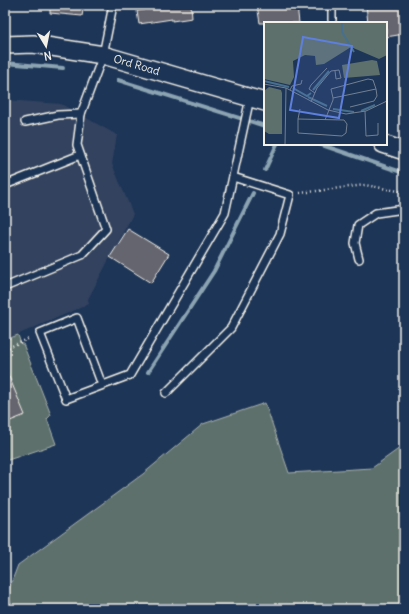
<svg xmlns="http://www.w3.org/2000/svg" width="409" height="614" viewBox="0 0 409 614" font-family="Delius,sans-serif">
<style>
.built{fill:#33435e}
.green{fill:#5d706c;stroke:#a8b0aa}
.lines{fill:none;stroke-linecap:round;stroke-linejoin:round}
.stream{stroke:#8ca4b2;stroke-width:4}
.building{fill:#65656f;stroke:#f4f1e8}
.service-casing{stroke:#f4f1e8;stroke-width:10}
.tertiary-casing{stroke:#f4f1e8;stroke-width:20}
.path{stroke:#f4f1e8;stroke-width:2.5;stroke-dasharray:1 3;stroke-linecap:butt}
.service{stroke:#1d3557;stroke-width:7}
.tertiary{stroke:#1d3557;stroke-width:17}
.labels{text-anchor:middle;stroke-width:4;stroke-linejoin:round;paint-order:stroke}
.street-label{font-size:11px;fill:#f4f1e8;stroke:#1d3557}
.inset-river{fill:none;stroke:#47708e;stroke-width:2}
.inset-road{fill:none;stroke:#738091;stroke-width:1}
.view{fill:#5e7fdd;fill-opacity:0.15;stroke:#5e7fdd;stroke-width:2}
.inset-edge{fill:none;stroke:#f4f1e8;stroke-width:2}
</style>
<rect width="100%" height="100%" fill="#1d3557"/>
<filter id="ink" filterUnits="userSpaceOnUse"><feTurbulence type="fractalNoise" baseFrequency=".025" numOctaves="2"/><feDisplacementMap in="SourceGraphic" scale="8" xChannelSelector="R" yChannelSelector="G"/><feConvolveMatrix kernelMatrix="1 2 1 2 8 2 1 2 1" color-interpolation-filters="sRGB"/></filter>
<g filter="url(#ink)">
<path class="built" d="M 5,100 L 61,104 L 117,135 L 112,164 L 133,214 L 88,299 L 89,304 L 5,340 Z"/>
<g class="green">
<path d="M 18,335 L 21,344 L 23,344 L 51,415 L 47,419 L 56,444 L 5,461 L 5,340 Z"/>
<path d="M 265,403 L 289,473 L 372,468 L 404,445 L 404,609 L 5,609 L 5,599 L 18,565 L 143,474 L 203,424 Z"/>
</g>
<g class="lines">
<g class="stream">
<path d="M 5,63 L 63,68"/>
<path d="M 118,80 L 265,126"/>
<path d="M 319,144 L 404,173"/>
<path d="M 265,170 L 277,144"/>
<path d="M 148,372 L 214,271 L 253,193"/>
<path d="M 5,598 L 14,609"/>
</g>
</g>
<g class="building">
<path d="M 50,5 L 84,5 L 82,16 L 50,13 Z"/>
<path d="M 144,5 L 191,5 L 192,18 L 172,21 L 172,19 L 139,24 L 137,11 L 145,10 Z"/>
<path d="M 257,5 L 297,5 L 299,23 L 260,23 Z"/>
<path d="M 366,5 L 404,5 L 404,34 L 386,37 L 386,23 L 368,23 Z"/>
<path d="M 128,229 L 169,254 L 151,283 L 110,257 Z"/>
<path d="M 5,367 L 25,415 L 5,423 Z"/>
</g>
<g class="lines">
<g class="service-casing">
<g id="service">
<path d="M 332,20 L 332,5"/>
<path d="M 25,122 L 58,115 L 81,114"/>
<path d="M 5,185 L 80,155"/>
<path d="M 359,259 L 355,243 L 358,225 L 376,213 L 404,209"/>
<path d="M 5,287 L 82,255 L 106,229 L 77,145 L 81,114 L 103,55 L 113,5"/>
<path d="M 102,385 L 77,318 L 40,333 L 66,399 L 130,375 L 225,213 L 250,98"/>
<path d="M 166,393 L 231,328 L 280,234 L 290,195 L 233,177"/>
</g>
</g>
<g class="tertiary-casing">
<g id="tertiary">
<path id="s1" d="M 5,45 L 33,44 L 103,55 L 265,102"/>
<path d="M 383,144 L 404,151"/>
</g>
</g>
<g class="path">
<path d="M 300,193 L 365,185 L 404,192"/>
<path d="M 5,349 L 28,339"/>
</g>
<use href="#service" class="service"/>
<use href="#tertiary" class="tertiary"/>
</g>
</g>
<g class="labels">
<g class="street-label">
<text dy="4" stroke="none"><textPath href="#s1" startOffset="134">Ord Road</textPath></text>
</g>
</g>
<g transform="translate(264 22)">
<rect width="123" height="123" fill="#1d3557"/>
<path d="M 0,0 L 123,0 L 123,33 L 115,37 L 87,25 L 60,42 L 52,43 L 51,34 L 41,33 L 29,39 L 30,55 L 26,63 L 0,57 ZM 108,38 L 113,39 L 116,53 L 80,56 L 78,43 ZM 5,65 L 17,68 L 18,71 L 18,112 L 5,112 L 0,109 L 0,69 Z" fill="#5d706c"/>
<path class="inset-river" d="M 78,0 L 78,10 L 90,30M 0,59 L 25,65M 29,66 L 43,74 L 47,71M 49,68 L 65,49M 44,75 L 63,84M 69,87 L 90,90M 97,89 L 111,83"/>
<path class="inset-road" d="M 0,62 L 22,66 L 64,88 L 82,92 L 102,89 L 123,79M 26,68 L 28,64 L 37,62 L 38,58M 51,71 L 45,67 L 47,63 L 63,46M 47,80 L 53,66 L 67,49 L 75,48 L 77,56 L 72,57 L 71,49M 86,85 L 110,79 L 113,74 L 112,67M 101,89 L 102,114 L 114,113 L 114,101M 34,97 L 80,98 L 83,102 L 82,111 L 78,114 L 34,111 L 34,97 L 36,87M 61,98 L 69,78 L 69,76 L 67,67 L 104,57 L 109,58 L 112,67 L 69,76M 21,123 L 22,66"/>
<path class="view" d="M 39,15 L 88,24 L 75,96 L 26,88 Z"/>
<rect width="123" height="123" class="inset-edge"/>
</g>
<rect width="409" height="614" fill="none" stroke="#1d3557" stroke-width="20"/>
<rect x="10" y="10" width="389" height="594" fill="none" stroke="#f4f1e8" stroke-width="1.5" filter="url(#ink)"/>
<g transform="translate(46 46) rotate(170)" stroke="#1d3557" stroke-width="3" paint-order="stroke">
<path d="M0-3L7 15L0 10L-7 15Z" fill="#f4f1e8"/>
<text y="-6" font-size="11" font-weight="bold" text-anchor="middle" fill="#f4f1e8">N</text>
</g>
</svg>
